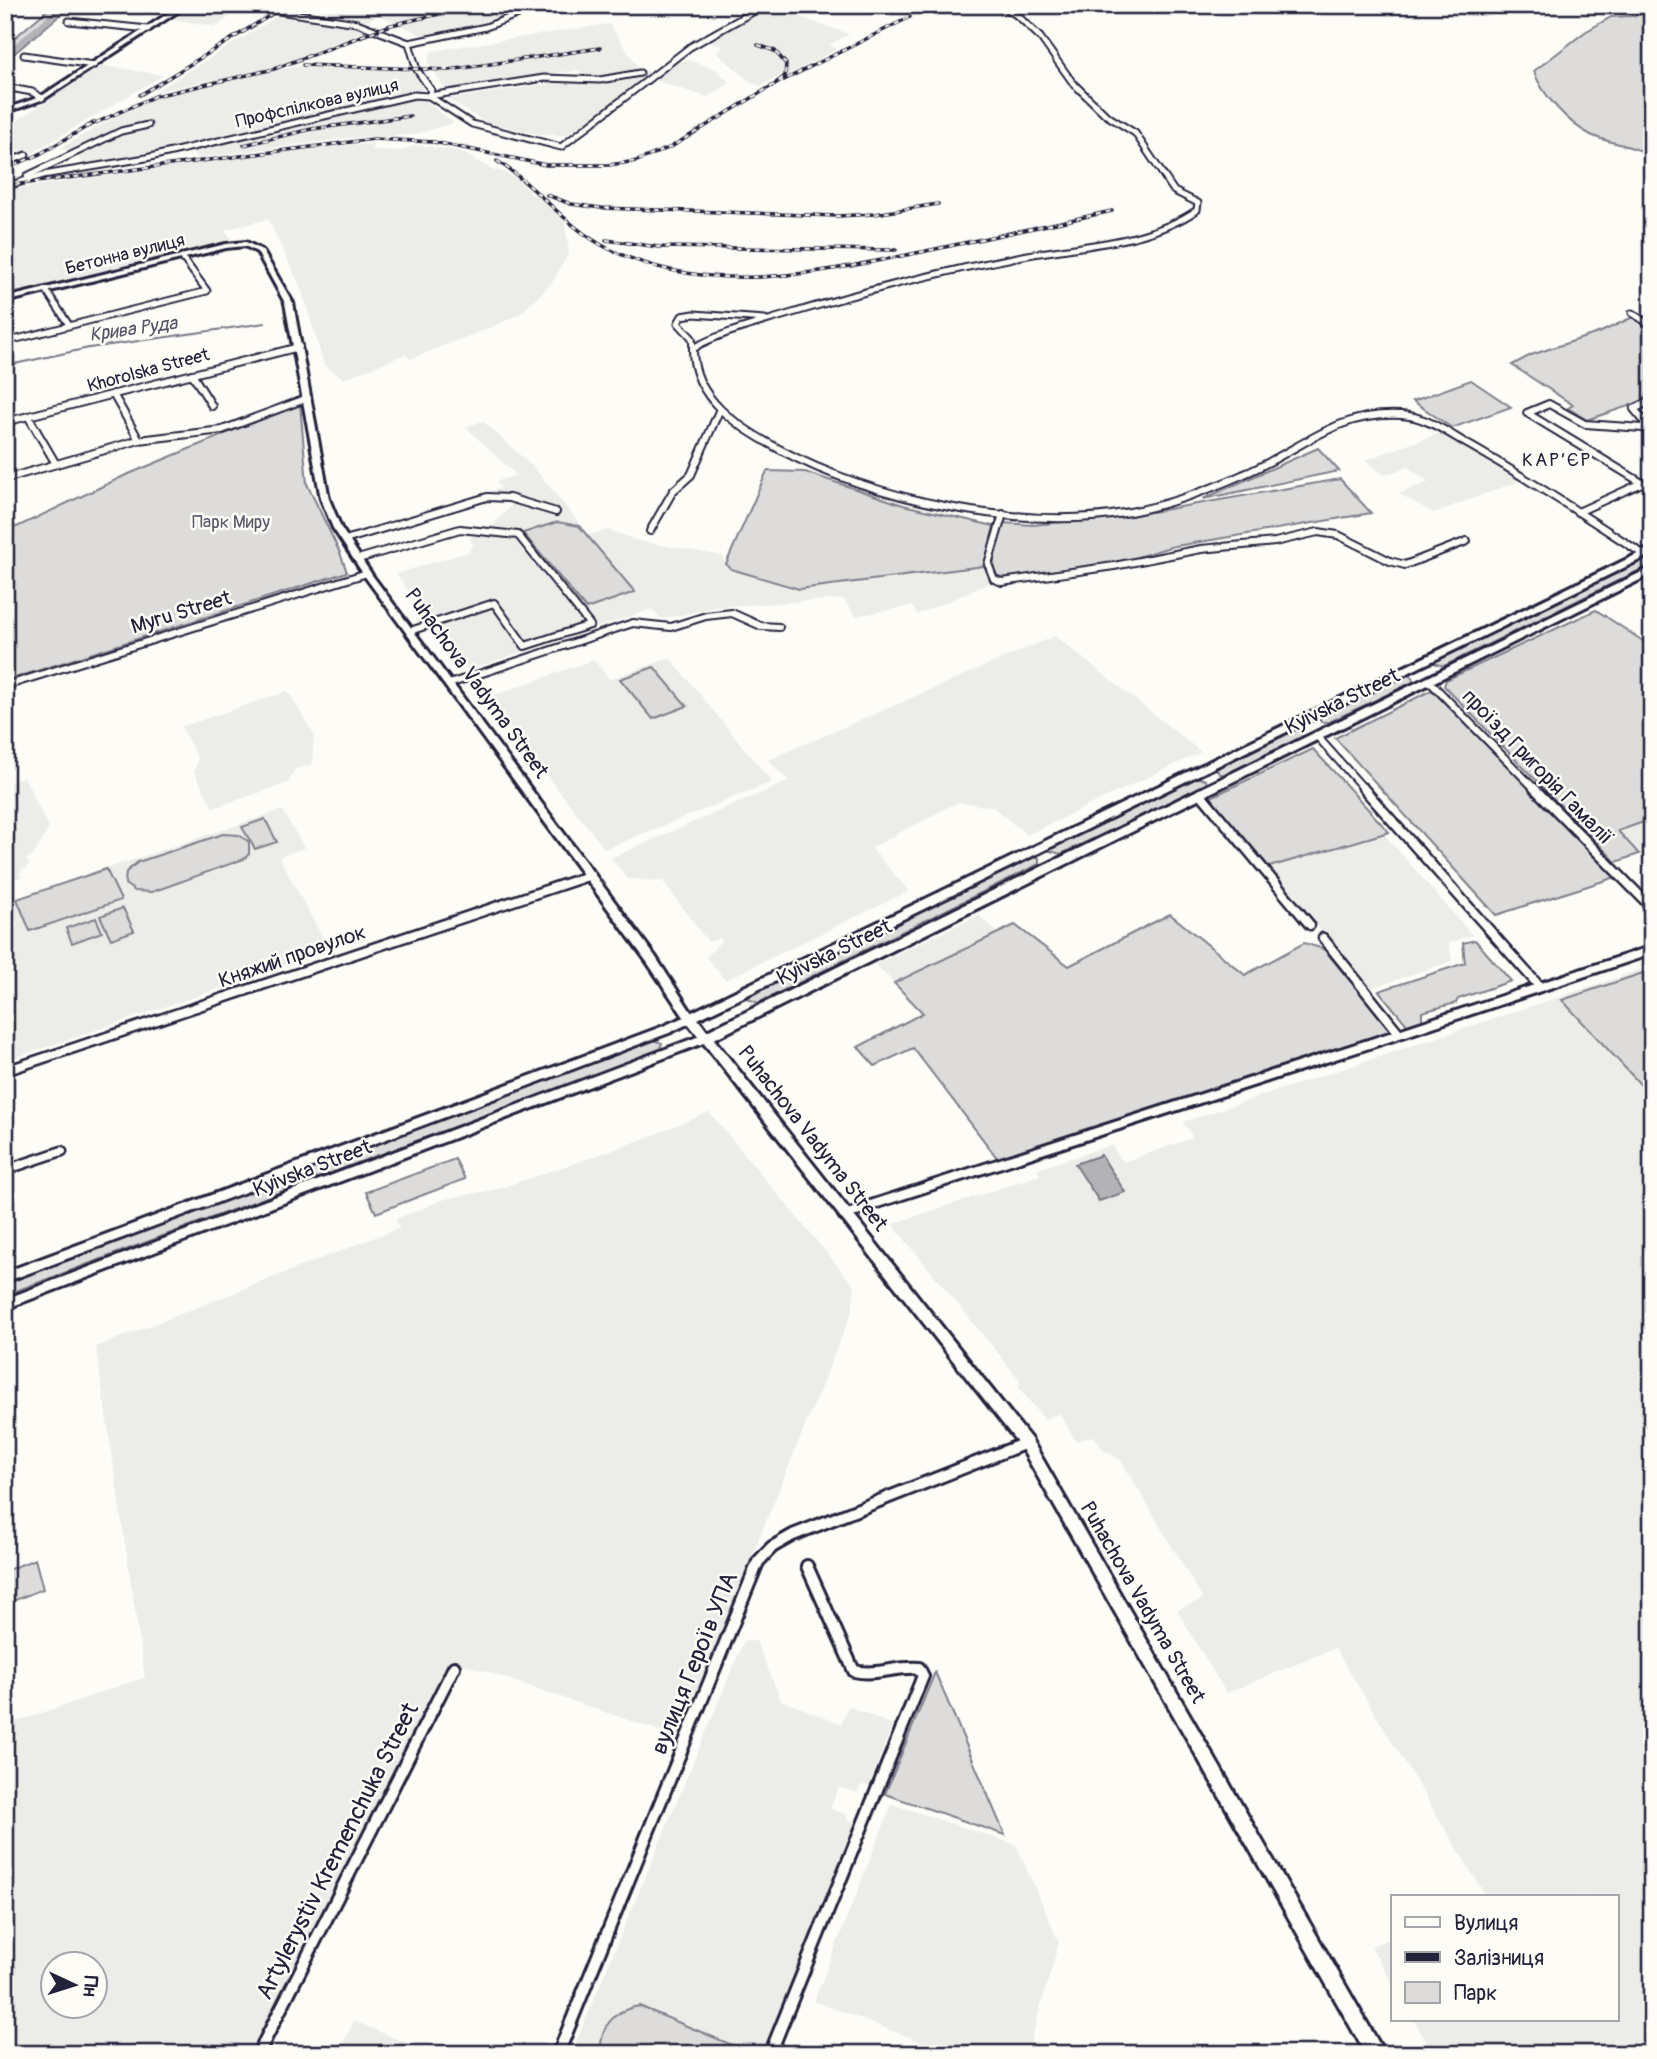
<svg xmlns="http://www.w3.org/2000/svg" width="1657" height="2059" viewBox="0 0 1657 2059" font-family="Pangolin,sans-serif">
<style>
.built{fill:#ecece9;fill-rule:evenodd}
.green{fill:#dddcdb;stroke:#807f8b;stroke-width:2}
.water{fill:#b2b2b7;stroke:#787885;stroke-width:2}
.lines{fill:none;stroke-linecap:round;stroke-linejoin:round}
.stream{stroke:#787885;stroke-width:2}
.canal{stroke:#b2b2b7;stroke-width:6}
.street-far3-casing{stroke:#22223b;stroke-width:9}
.street-far2-casing{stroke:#22223b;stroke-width:10}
.street-far1-casing{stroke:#22223b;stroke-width:13}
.street-casing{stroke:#22223b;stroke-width:16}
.secondary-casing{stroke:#22223b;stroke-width:6}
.primary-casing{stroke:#22223b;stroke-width:6}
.street-far3{stroke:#fdfcf7;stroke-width:5}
.street-far2{stroke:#fdfcf7;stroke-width:6}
.street-far1{stroke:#fdfcf7;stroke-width:8}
.street{stroke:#fdfcf7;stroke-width:10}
.secondary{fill:#fdfcf7;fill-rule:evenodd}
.primary{fill:#fdfcf7;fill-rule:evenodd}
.rail-casing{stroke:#22223b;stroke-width:3.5}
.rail{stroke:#fdfcf7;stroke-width:2;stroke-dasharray:5;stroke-linecap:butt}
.labels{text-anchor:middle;stroke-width:5;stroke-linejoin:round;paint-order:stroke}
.far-street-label{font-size:18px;fill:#22223b;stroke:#fdfcf7}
.far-park-label{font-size:18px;fill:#5a5a6b;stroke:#fdfcf7}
.far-water-label{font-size:19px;font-style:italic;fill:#545466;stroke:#fdfcf7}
.far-neighbourhood-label{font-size:19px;letter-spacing:2px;fill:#22223b;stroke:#fdfcf7}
.street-label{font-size:21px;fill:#22223b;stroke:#fdfcf7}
.near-street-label{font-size:24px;fill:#22223b;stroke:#fdfcf7}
</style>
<rect width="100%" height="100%" fill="#fdfcf7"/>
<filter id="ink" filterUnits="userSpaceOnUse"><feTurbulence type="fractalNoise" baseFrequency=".0143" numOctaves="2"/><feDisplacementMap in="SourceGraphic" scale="14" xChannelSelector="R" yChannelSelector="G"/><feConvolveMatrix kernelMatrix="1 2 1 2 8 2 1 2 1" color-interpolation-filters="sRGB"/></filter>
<g filter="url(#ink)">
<g class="built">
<path d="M 302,5 L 533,5 L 484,24 L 423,36 L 378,14 L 368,21 Z"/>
<path d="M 769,5 L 775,5 L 793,12 L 791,14 L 849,34 L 829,45 L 837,49 L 786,76 L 781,75 L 761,86 L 752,83 L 716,52 L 723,46 L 708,41 Z"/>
<path d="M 192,7 L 233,14 L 216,27 L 173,19 Z"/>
<path d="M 281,14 L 355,25 L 368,32 L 319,53 L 257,71 L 154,92 Z"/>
<path d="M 609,24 L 639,68 L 650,72 L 605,109 L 567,135 L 544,135 L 486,123 L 448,99 L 588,78 L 579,70 L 446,90 L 428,62 L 431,51 Z"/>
<path d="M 688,60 L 717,70 L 730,83 L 707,97 L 656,81 L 656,77 L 677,62 Z"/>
<path d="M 100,65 L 163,75 L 27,156 L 18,151 L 5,157 L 5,119 L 15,122 Z"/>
<path d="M 298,66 L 348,66 L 413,72 L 423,89 L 132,157 L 82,165 L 78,155 L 60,148 L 150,98 Z"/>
<path d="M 414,97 L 420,97 L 454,123 L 412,135 L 348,138 L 198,158 L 188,149 Z"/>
<path d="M 374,144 L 371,150 L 401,151 L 415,145 L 459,151 L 495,171 L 501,171 L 518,179 L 532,195 L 536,194 L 552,208 L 565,223 L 569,253 L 551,284 L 521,313 L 494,326 L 410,359 L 405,354 L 344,379 L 324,365 L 301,288 L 268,219 L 225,230 L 232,239 L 5,295 L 5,190 L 305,148 Z"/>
<path d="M 483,421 L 535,469 L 589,535 L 609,530 L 639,541 L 723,556 L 726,564 L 792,589 L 984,566 L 987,567 L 991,583 L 918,614 L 911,606 L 856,616 L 843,599 L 716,607 L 662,619 L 652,609 L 467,670 L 396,574 L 471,551 L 469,548 L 474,546 L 469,538 L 487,531 L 512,505 L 496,500 L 487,492 L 501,488 L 496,482 L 516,475 L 466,427 Z"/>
<path d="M 1443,432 L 1522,480 L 1434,513 L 1399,494 L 1429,482 L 1408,467 L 1384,475 L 1365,460 Z"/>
<path d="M 1055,636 L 1201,752 L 1027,835 L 993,807 L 958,802 L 871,848 L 909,891 L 725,980 L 706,957 L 722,940 L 721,938 L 708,942 L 663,881 L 628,879 L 611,858 L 789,781 L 768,760 Z"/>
<path d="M 670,658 L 772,782 L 605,849 L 486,698 L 593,660 L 610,679 Z"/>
<path d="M 288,691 L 314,735 L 312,764 L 295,769 L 288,783 L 213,808 L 194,771 L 198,759 L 181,727 Z"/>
<path d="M 24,777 L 49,828 L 33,856 L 29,856 L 26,862 L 30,862 L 26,869 L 22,869 L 19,874 L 22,875 L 20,878 L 5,881 L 5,784 Z"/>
<path d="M 282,810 L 304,848 L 279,857 L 330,951 L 5,1061 L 5,932 L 18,927 L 6,902 Z"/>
<path d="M 1652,819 L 1652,867 L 1617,831 Z"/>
<path d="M 1383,833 L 1472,935 L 1449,943 L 1452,961 L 1369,989 L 1269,867 Z"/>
<path d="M 979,915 L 998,933 L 894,983 L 875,964 Z"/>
<path d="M 1652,966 L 1652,2054 L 1434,2054 L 1413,2019 L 1617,2019 L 1617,1896 L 1486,1896 L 1335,1648 L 1226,1693 L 1177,1610 L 1203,1599 L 1121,1460 L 1103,1450 L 1094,1436 L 1076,1441 L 1059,1413 L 1044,1419 L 1018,1387 L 1020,1380 L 892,1224 L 1040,1175 L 1037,1169 L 1111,1145 L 1123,1162 L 1193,1138 L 1183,1122 Z"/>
<path d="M 709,1112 L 855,1287 L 852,1311 L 678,1737 L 464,1664 L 260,2054 L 5,2054 L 5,1726 L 145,1677 L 96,1347 L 399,1228 L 396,1219 L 445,1199 L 498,1189 L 628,1145 ZM 52,1965 L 94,1965 L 94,2007 L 52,2007 Z"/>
<path d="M 744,1641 L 756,1641 L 781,1700 L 841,1724 L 848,1706 L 892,1725 L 869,1786 L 861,1785 L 857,1793 L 839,1787 L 830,1808 L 848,1816 L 847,1819 L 855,1822 L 764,2054 L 571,2054 Z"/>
<path d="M 892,1804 L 1016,1845 L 1059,1942 L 1027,2054 L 953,2054 L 814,2001 Z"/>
<path d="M 1393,1937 L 1393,1984 L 1371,1946 Z"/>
<path d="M 354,2021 L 432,2054 L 338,2054 Z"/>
</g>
<g class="green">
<path d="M 53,5 L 72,5 L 5,61 L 5,46 Z"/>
<path d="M 1620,5 L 1652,5 L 1652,157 C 1635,145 1610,144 1591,135 C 1569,124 1541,94 1534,71 L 1585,32 L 1611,17 L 1633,16 L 1617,7 Z"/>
<path d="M 1633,317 L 1652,328 L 1652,398 L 1587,420 L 1568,408 L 1573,405 L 1512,365 L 1531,355 L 1601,332 Z"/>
<path d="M 1471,380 L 1511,407 L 1452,428 L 1413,401 Z"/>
<path d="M 300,403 L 307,484 L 340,553 L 347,572 L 5,681 L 5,524 L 17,527 L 124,476 Z"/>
<path d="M 1318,448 L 1339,471 L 1203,499 Z"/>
<path d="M 767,471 L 805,472 L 903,505 L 994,526 L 984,566 L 799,589 L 731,569 L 726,564 Z"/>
<path d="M 1340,479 L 1371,513 L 1170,547 L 1124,561 L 1005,580 L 997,579 C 989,562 998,540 1003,523 L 1033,525 L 1134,515 Z"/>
<path d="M 557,522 L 579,526 L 635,592 L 586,609 L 523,533 Z"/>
<path d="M 1643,558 L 1652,564 L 1444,666 L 1434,663 L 1435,659 Z"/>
<path d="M 1596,610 L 1652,647 L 1652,819 L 1618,831 L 1639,854 L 1616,862 L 1444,686 L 1446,680 Z"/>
<path d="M 654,667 L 687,706 L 653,719 L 620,679 Z"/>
<path d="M 1403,674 L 1411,675 L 1414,682 L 1329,722 L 1322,722 L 1318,718 Z"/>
<path d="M 1432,690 L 1616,877 L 1496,915 L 1335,738 Z"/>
<path d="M 1292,729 L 1302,732 L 1303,737 L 1227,774 L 1220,774 L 1216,769 Z"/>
<path d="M 1313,749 L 1389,832 L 1269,867 L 1209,798 Z"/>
<path d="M 1196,777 L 1206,780 L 1207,785 L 1061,854 L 1050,851 L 1052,846 Z"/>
<path d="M 265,819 L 277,842 L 255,849 L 242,827 Z"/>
<path d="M 223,834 L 239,835 L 249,842 L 249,854 L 244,859 L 152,892 L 135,891 L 125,884 L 126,872 L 138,862 Z"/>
<path d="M 1032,855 L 1039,858 L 1039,864 L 758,1003 L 748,999 L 750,994 Z"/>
<path d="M 106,869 L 121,900 L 30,931 L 17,899 Z"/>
<path d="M 123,908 L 134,931 L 111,939 L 100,916 Z"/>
<path d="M 1170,914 L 1245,975 L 1304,943 L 1324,949 L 1391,1031 L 998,1159 L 913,1048 L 875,1066 L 858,1047 L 923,1013 L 894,983 L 1015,925 L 1069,966 Z"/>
<path d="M 96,918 L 102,932 L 72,943 L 66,928 Z"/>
<path d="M 1475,940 L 1511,981 L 1458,999 L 1456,1003 L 1422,1012 L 1422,1021 L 1408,1026 L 1379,991 L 1465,963 L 1463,943 Z"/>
<path d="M 1652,970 L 1652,1097 L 1562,1000 Z"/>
<path d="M 654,1040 L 662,1043 L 660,1050 L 5,1295 L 5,1282 Z"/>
<path d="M 455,1159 L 465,1179 L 376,1213 L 366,1192 Z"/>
<path d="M 35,1559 L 43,1589 L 5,1604 L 5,1571 Z"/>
<path d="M 935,1672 L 1005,1835 L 885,1794 Z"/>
<path d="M 639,2006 L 737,2047 L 734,2054 L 601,2054 C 599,2028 613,2010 639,2006 Z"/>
</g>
<path class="water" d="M 1101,1155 L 1125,1192 L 1099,1201 L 1075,1164 Z"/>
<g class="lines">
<path class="stream" d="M 5,366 L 89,348 L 265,323"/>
<path class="canal" d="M 5,56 L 65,5"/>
<g class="street-far3-casing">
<g id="street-far3">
<path d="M 239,5 L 357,23 L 409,43 L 417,70 L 431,90 L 429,96 L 472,124 L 561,147 L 690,47 L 765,5"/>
<path d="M 69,21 L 148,29"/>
<path d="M 409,43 L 486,27 L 541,5"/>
<path d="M 24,55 L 94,65"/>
<path d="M 5,87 L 32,92 L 42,98"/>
<path d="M 5,163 L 26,155"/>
<path d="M 27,176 L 121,131 L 148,125"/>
<path d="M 5,187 L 43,175 L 146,158 L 414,95 L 429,96 L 544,78 L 600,80 L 640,73"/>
<path d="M 46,290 L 69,325"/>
<path d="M 1632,313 L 1652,326"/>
<path d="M 5,342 L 207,291 L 182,257"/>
<path d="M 294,348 L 299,347"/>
<path d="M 693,348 C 722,332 757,324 789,314 C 867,290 947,270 1028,255 C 1084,245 1149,243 1197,210 L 1198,203 L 1174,191 L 1135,133 L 1106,115 L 1073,83 L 1040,37 L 1019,17 L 1001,5"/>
<path d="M 693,348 L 692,338 L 678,323 L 682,316 L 694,314 L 765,319"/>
</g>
</g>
<g class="street-far2-casing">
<g id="street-far2">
<path d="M 696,347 L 693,348 C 692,399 740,428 779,449 C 873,500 1024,532 1130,512 C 1168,505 1206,491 1242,475 C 1299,452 1334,411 1401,415 C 1426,416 1448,433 1469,445 C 1529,479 1586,517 1643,554"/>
<path d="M 192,374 L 212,406"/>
<path d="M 113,394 L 139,440"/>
<path d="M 28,416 L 56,464"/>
<path d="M 5,422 L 299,347"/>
<path d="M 1643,428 L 1645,422 L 1634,409 L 1652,400"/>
<path d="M 5,479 L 139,440 L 222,430 L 308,398"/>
<path d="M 1578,512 L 1642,483 L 1527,413 L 1549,404 L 1585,424 L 1643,428 L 1652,433"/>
<path d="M 1003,514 L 988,564 L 994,579 L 1002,582 L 1114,566 L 1201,549 L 1275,542 L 1318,532 L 1338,535 L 1390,561 L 1405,565 L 1467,541"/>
<path d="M 650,531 L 673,491 L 691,475 L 719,411"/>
<path d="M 345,540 L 487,497 L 509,498 L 556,512"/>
<path d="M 358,559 L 460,529 L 518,535 L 590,625 L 525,646 L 494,603 L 410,631"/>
<path d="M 1429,681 L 1535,789"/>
<path d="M 449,684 L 633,623 L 671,627 L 706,616 L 732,613 L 761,626 L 779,627"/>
<path d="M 5,686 L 367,573"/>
<path d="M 1316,735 L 1364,789"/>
</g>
</g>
<g class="street-far1-casing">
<g id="street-far1">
<path d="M 1363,788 L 1540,987"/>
<path d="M 1534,788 L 1652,908"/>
<path d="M 1200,793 L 1310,925"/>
<path d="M 1323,938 L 1399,1033"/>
<path d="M 5,1071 L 591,875"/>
<path d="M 5,1170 L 62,1151"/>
</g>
</g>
<g class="street-casing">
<g id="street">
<path d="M 258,2054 L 454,1667"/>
<path d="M 558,2054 L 758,1562 L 772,1547 L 793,1535 L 1026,1443"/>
<path d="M 770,2054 L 923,1676 L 919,1668 C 896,1666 877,1676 854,1671 L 807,1566"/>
</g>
</g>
<g class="secondary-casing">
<g id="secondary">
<path d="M 10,5 L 17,5 L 5,15 L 5,10 Z"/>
<path d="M 181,5 L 188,5 L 44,99 L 5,113 L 5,109 L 40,97 Z"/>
<path d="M 246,242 L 262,250 L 293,303 L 329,499 L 341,528 L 372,575 L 655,956 L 695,1018 L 694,1021 L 669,1033 L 5,1282 L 5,1272 L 661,1027 L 684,1017 L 647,962 L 366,578 L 333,528 L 321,499 L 285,303 L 257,252 L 245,246 L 226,248 L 5,302 L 5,298 L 226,244 Z"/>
<path d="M 1652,946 L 1652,954 L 1385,1043 L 872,1209 L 845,1220 L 841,1219 L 839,1216 L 841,1213 L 864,1203 L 1377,1037 Z"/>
<path d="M 705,1034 L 709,1035 L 710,1038 L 709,1041 L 5,1309 L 5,1299 Z"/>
</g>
</g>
<g class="primary-casing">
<path id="primary" d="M 1652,547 L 1652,554 L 698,1019 L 707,1031 L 1652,567 L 1652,574 L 714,1039 L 1031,1439 L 1385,2054 L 1366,2054 L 1021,1447 L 684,1018 L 686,1015 Z"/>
</g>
<use href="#street-far3" class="street-far3"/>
<use href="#street-far2" class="street-far2"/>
<use href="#street-far1" class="street-far1"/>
<use href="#street" class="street"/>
<use href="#secondary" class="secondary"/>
<use href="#primary" class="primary"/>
<g class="rail-casing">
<g id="rail">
<path d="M 758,45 L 775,51 L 786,64 L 785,76 L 776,83"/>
<path d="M 303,65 L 449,70 L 600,48"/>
<path d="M 140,95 L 287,5"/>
<path d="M 87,127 L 155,96 L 274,69 L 391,25 L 479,5"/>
<path d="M 244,145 L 312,129 L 410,116"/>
<path d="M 497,161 C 537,186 566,228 609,249 C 712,299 824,272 931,250 C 991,237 1052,224 1112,211"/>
<path d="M 5,169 L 38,155 L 95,122"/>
<path d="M 5,186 L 374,139 L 434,142 L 546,165 L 609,165 L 637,161 L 671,147 L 770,87 L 910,17"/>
<path d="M 547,195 L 571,204 L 601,208 L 838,216 L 875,214 L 938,204"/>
<path d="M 606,240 L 659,247 L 896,250"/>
</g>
</g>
<use href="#rail" class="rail"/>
</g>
</g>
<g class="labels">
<g class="far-street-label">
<text transform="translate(317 103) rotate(-13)" y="6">Профспілкова вулиця</text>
<text transform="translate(125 254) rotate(-14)" y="6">Бетонна вулиця</text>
<text transform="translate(148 370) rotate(-15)" y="6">Khorolska Street</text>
</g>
<g class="far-park-label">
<text x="231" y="528">Парк Миру</text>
</g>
<g class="far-water-label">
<text transform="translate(133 328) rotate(-8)" y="7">Крива Руда</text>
</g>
<g class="far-neighbourhood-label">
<text x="1557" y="466">КАР’ЄР</text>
</g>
<g class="street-label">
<text transform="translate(181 612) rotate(-17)" y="7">Myru Street</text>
<text transform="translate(477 683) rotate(54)" y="7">Puhachova Vadyma Street</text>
<text transform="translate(1342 701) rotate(-26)" y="7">Kyivska Street</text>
<text transform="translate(1538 767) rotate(46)" y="7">проїзд Григорія Гамалії</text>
<text transform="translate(834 952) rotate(-26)" y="7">Kyivska Street</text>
<text transform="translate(292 956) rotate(-19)" y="7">Княжий провулок</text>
<text transform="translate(813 1138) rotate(52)" y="7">Puhachova Vadyma Street</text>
<text transform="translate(312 1168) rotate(-21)" y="7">Kyivska Street</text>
<text transform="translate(1143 1602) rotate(60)" y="7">Puhachova Vadyma Street</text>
</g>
<g class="near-street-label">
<text transform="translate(694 1663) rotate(-68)" y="8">вулиця Героїв УПА</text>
<text transform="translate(337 1851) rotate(-63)" y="8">Artylerystiv Kremenchuka Street</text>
</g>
</g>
<rect width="1657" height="2059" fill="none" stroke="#fdfcf7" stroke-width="28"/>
<rect x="14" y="14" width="1629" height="2031" fill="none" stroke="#22223b" stroke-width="2.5" filter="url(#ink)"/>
<rect x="1391" y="1895" width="228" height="126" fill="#fdfcf7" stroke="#a5a5ac" stroke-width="2"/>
<rect x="1405" y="1917" width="35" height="10" fill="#fdfcf7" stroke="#a5a5ac" stroke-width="2"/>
<text x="1454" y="1930" font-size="21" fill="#22223b">Вулиця</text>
<rect x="1405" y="1952" width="35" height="10" fill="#22223b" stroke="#a5a5ac" stroke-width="2"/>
<text x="1454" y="1965" font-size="21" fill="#22223b">Залізниця</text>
<rect x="1405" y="1982" width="35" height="21" fill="#dddcdb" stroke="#a5a5ac" stroke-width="2"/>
<text x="1454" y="2000" font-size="21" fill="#22223b">Парк</text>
<g transform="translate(74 1985) rotate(94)"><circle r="33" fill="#fdfcf7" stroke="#a5a5ac" stroke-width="2"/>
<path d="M0-5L12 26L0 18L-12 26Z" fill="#22223b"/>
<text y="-10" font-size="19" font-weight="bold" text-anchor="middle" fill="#22223b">Пн</text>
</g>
</svg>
